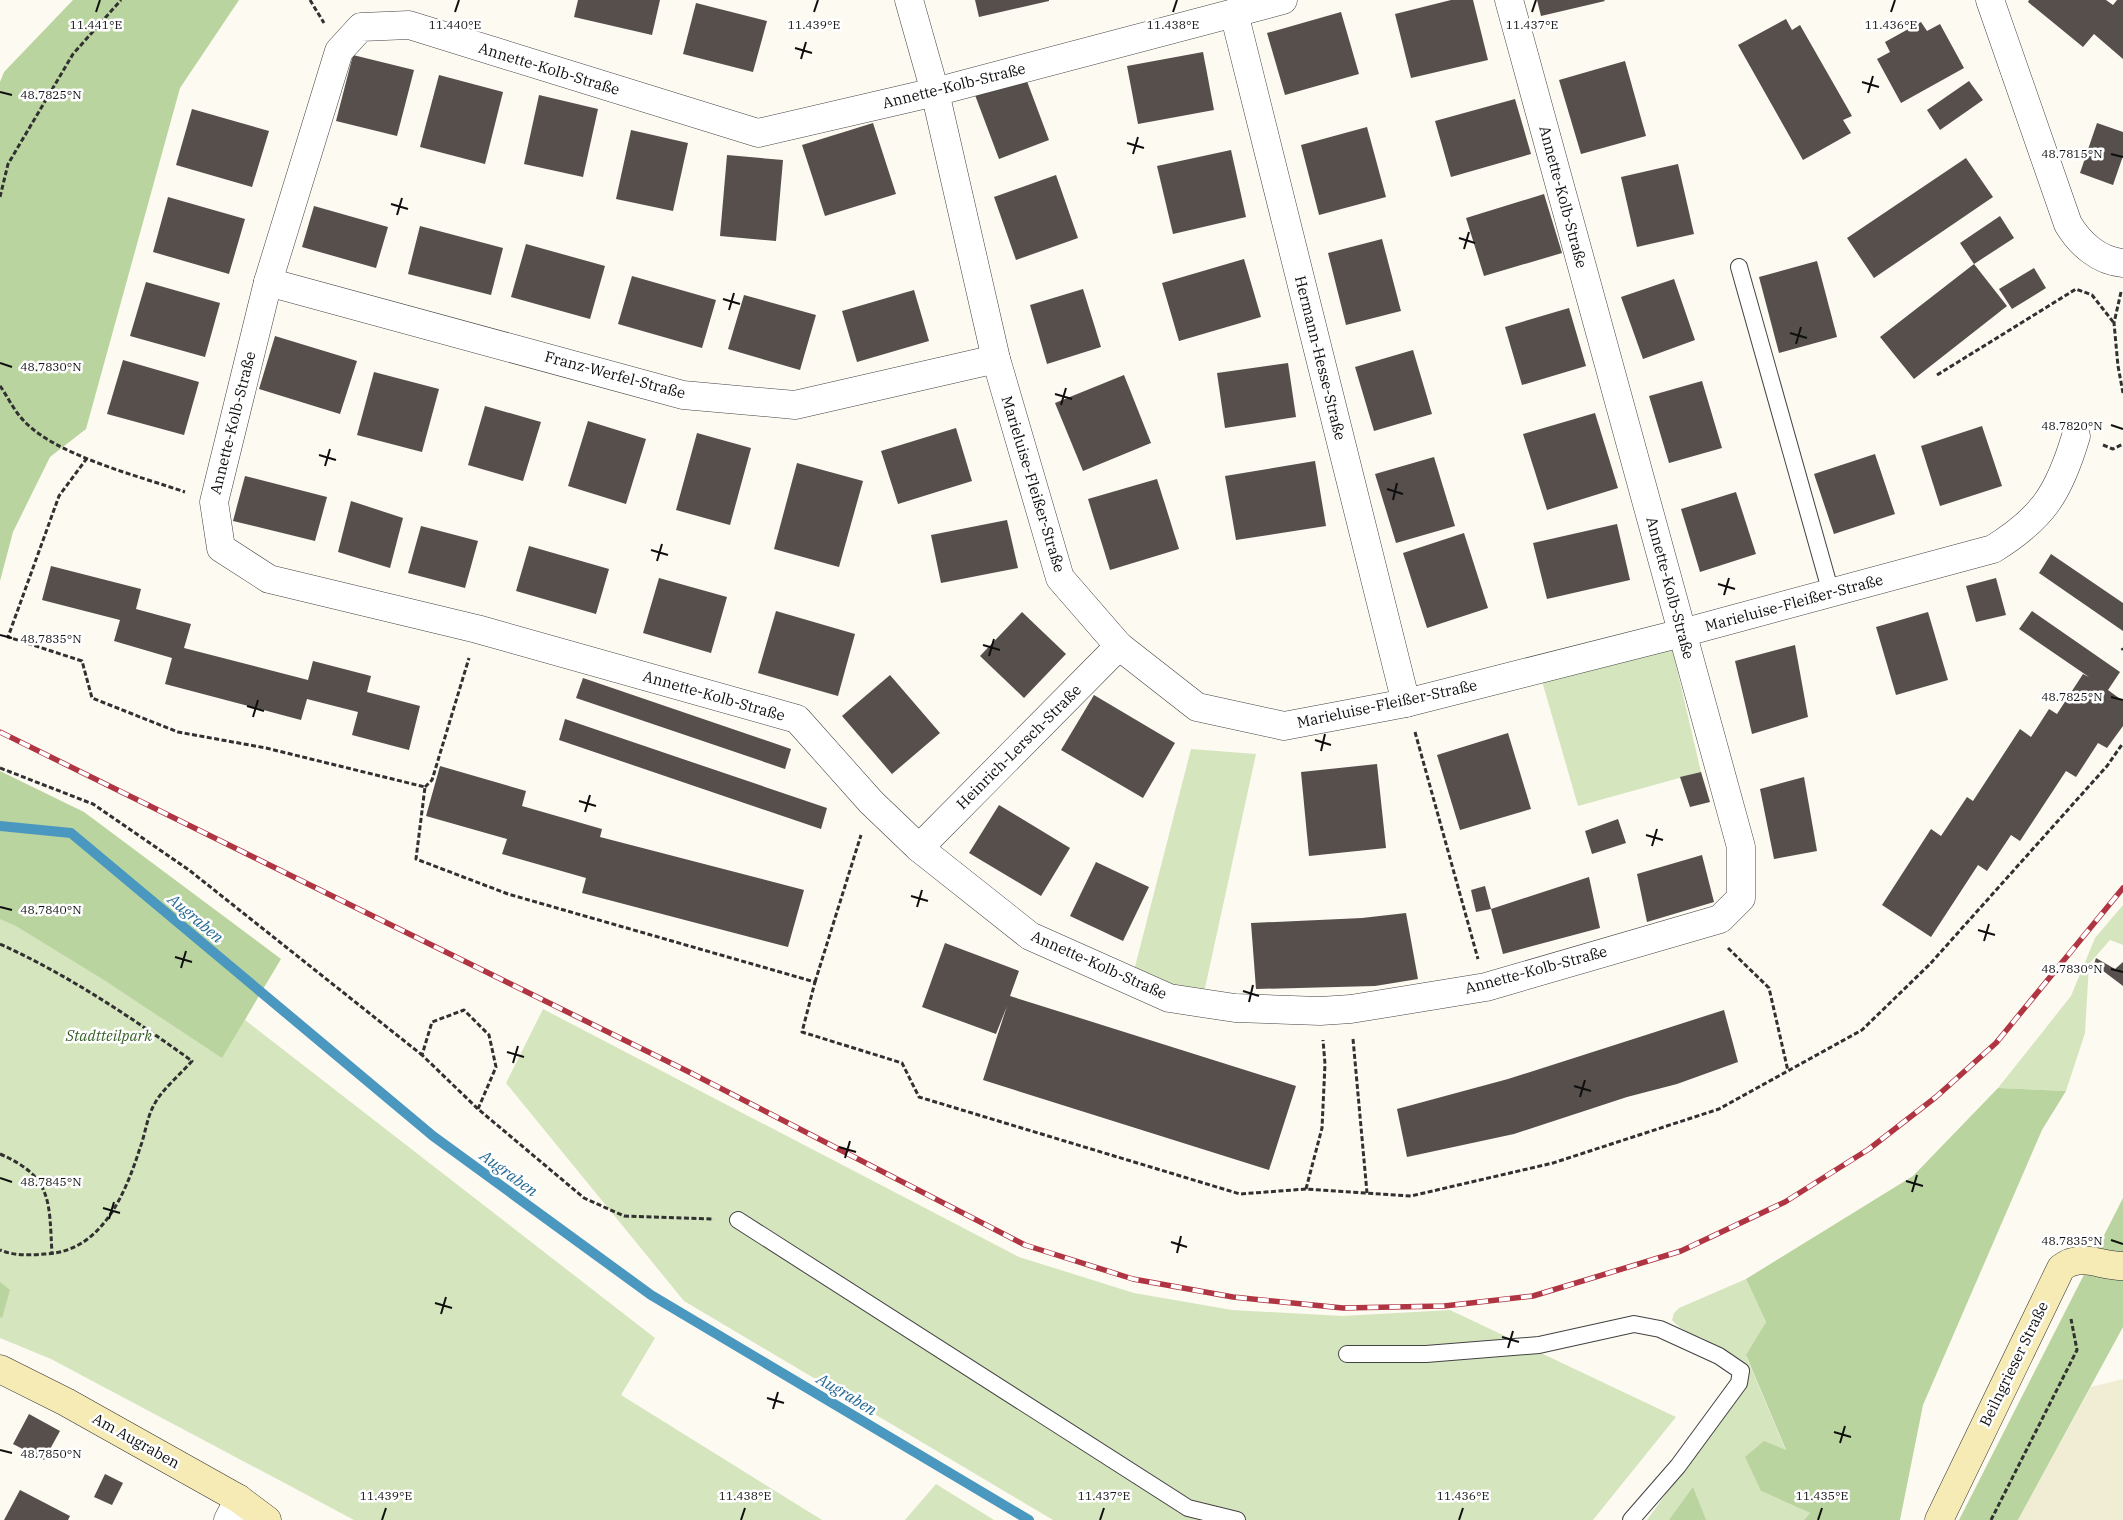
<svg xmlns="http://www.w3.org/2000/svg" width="2123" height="1520" viewBox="0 0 2123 1520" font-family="'IBM Plex Serif',serif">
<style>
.farmland{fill:#f1edd4}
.green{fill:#d5e5be}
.forest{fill:#bad49f}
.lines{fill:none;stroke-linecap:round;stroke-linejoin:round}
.stream{stroke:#4a98bf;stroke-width:10}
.building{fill:#564f4c}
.lane-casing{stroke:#424242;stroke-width:18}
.street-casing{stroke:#424242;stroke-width:29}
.secondary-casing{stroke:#313131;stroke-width:29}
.path{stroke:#313131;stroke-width:3;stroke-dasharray:5 2.5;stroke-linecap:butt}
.lane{stroke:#fff;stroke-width:16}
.street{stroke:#fff;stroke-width:28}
.secondary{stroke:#f6ebb4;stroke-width:28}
.rail-casing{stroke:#b03543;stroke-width:5.5}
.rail{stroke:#fff;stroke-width:4;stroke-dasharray:11;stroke-linecap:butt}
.ticks{fill:none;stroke:#0f0f0f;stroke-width:2}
.labels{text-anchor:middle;stroke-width:5;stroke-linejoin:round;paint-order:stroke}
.street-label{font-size:15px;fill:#0f0f0f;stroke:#fff}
.park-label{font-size:15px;font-style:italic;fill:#355f26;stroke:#fff}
.water-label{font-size:16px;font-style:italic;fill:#256a93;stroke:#fff}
.ticks-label{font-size:12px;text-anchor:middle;fill:#0f0f0f;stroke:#fff;stroke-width:5;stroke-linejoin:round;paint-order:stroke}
</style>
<rect width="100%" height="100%" fill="#fdfaf2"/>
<path class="farmland" d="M 2123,1379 L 2123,1520 L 2018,1520 L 2091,1387 Z"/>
<g class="green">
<path d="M 1672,648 L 1701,772 L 1578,806 L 1542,681 Z"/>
<path d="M 1191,749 L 1256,754 L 1200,1011 L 1164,1011 L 1128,994 Z"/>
<path d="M 0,810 L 250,1010 L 245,1020 L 655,1338 L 621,1395 L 822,1520 L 354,1520 L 51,1359 L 0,1338 Z"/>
<path d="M 2123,905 L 2123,945 L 2110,940 L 2089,964 L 2085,1033 L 2066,1091 L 1998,1088 L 2071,996 L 2095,938 Z"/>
<path d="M 543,1009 L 1019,1257 L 1134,1293 L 1232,1310 L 1343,1316 L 1450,1310 L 1676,1417 L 1593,1520 L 1053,1520 L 684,1301 L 506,1083 Z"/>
<path d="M 1746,1279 L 1766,1322 L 1746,1356 L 1786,1451 L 1761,1491 L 1810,1513 L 1804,1520 L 1647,1520 L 1748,1380 C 1739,1363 1722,1350 1706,1340 C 1694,1334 1681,1331 1672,1320 L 1674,1313 L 1679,1308 Z"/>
<path d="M 936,1484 L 994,1520 L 905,1520 Z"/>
</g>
<g class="forest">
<path d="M 73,0 L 239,0 L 180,88 L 86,429 L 50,457 L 13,532 L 0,581 L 0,82 L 4,72 Z"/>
<path d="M 0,771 L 84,812 L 281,959 L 222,1058 L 104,980 L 16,926 L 0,919 Z"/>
<path d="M 1998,1088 L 2066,1091 L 2042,1130 L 1923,1405 L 1900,1520 L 1804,1520 L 1810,1513 L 1761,1491 L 1745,1457 L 1764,1441 L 1786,1450 L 1746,1355 L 1766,1322 L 1746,1279 L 1913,1176 Z"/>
<path d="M 2123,1198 L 2123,1327 L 2018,1520 L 1959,1520 Z"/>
<path d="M 0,1282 L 10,1290 L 2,1318 L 0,1317 Z"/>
<path d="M 1693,1487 L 1706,1520 L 1669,1520 Z"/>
</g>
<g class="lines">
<path class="stream" d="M 0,826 L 71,833 L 433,1136 L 651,1295 L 1029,1520"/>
</g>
<g class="building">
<path d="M 578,0 L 660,0 L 652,35 L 574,17 Z"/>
<path d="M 975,0 L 1049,0 L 1049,1 L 979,17 Z"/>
<path d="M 1451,0 L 1473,0 L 1488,60 L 1411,78 L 1395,14 Z"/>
<path d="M 1537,0 L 1604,0 L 1605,1 L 1541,16 Z"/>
<path d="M 2029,0 L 2106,0 L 2113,5 L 2117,0 L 2123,0 L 2123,59 L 2094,34 L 2083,47 L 2028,2 Z"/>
<path d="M 696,3 L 767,21 L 753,72 L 683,54 Z"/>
<path d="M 1341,12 L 1359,74 L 1285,95 L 1267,33 Z"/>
<path d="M 1786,19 L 1792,30 L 1800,25 L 1852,116 L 1843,120 L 1851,133 L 1803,160 L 1738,45 Z"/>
<path d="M 1921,22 L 1927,31 L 1940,24 L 1964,68 L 1901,103 L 1877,59 L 1890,52 L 1885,42 Z"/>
<path d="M 1203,52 L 1214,110 L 1138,124 L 1127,66 Z"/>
<path d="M 353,55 L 414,70 L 397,136 L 336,121 Z"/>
<path d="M 1625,61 L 1646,136 L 1581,154 L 1559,80 Z"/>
<path d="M 439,75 L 503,92 L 485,164 L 420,147 Z"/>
<path d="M 1025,76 L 1049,140 L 999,159 L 975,95 Z"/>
<path d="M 1969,81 L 1983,100 L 1940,130 L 1927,110 Z"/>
<path d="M 539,95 L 598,109 L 583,177 L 524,164 Z"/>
<path d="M 1515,99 L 1531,154 L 1451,177 L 1435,121 Z"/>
<path d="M 192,109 L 269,131 L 252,187 L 176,165 Z"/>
<path d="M 873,123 L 896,194 L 825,216 L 802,145 Z"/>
<path d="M 2097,123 L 2123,132 L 2123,156 L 2113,185 L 2080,173 Z"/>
<path d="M 1367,127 L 1386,197 L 1319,215 L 1301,145 Z"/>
<path d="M 631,130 L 688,143 L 673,211 L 616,199 Z"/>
<path d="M 1231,150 L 1246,217 L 1173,234 L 1157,166 Z"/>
<path d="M 727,155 L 783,160 L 776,241 L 720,236 Z"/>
<path d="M 1966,158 L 1993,197 L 1874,278 L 1847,238 Z"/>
<path d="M 1678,164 L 1694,234 L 1637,247 L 1621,177 Z"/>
<path d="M 1056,175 L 1078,238 L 1016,260 L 994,197 Z"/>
<path d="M 1544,194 L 1562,253 L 1484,276 L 1466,218 Z"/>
<path d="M 168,197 L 245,219 L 229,274 L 153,252 Z"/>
<path d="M 314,206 L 388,227 L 376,268 L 302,247 Z"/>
<path d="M 2000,216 L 2014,238 L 1974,264 L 1960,243 Z"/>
<path d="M 420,226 L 503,248 L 491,295 L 408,274 Z"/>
<path d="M 1382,239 L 1401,311 L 1346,325 L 1328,253 Z"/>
<path d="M 526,244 L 605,266 L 590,319 L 511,297 Z"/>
<path d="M 1244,259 L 1261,317 L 1179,341 L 1162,283 Z"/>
<path d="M 1817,261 L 1837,337 L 1779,353 L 1759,277 Z"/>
<path d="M 1974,264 L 2007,306 L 1914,379 L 1880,337 Z"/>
<path d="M 2034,268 L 2046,288 L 2012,309 L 1999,289 Z"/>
<path d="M 632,276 L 716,300 L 702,348 L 618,324 Z"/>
<path d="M 1674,279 L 1695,340 L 1643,359 L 1621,297 Z"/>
<path d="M 146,282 L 220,303 L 205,357 L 130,336 Z"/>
<path d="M 1083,289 L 1101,347 L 1047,364 L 1030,305 Z"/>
<path d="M 914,290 L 929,341 L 857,362 L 842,311 Z"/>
<path d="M 744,295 L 816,315 L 800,370 L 728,349 Z"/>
<path d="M 1569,308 L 1586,366 L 1522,385 L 1505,327 Z"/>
<path d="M 275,336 L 357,361 L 340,414 L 259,389 Z"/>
<path d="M 1413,350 L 1432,414 L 1374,431 L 1355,367 Z"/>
<path d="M 123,360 L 199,382 L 184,435 L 107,414 Z"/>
<path d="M 1288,363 L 1296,417 L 1225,428 L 1217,373 Z"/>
<path d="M 374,372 L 439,389 L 422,452 L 357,435 Z"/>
<path d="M 1124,375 L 1151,443 L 1083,471 L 1055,403 Z"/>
<path d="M 1702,381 L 1722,448 L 1669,463 L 1649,396 Z"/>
<path d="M 485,406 L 541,422 L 523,481 L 468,465 Z"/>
<path d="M 1595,413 L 1618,488 L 1547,510 L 1523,434 Z"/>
<path d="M 588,421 L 646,439 L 626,504 L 568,486 Z"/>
<path d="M 1982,426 L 2002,486 L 1940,506 L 1921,446 Z"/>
<path d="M 956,428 L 972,481 L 898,504 L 881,451 Z"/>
<path d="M 697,433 L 751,448 L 730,525 L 676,510 Z"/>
<path d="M 1875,454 L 1895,514 L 1834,534 L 1814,474 Z"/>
<path d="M 1434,457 L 1455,526 L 1396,543 L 1375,474 Z"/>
<path d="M 1315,461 L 1326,526 L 1236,540 L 1225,476 Z"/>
<path d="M 797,463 L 863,481 L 839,567 L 774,549 Z"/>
<path d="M 245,476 L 327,497 L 315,541 L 233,521 Z"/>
<path d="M 1157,479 L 1179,549 L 1110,570 L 1088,499 Z"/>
<path d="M 1736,492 L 1756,554 L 1700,572 L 1681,509 Z"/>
<path d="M 351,501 L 403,518 L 390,568 L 338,552 Z"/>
<path d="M 1007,520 L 1018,568 L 941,583 L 931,535 Z"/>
<path d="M 1617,524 L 1630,580 L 1547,599 L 1533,543 Z"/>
<path d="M 421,526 L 478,541 L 465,588 L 408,573 Z"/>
<path d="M 1464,533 L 1488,608 L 1427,628 L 1403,553 Z"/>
<path d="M 529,546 L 609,569 L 596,614 L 516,591 Z"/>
<path d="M 2051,554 L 2123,603 L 2123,631 L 2039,573 Z"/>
<path d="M 51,566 L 141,589 L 136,609 L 191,624 L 184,648 L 308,680 L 313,661 L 371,676 L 367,692 L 420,706 L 409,750 L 352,735 L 358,712 L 307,699 L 301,720 L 165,684 L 172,658 L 114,641 L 120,620 L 42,600 Z"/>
<path d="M 659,578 L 727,597 L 711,653 L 643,633 Z"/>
<path d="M 1996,578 L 2006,615 L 1976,622 L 1966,586 Z"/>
<path d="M 776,611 L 855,634 L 838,696 L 758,673 Z"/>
<path d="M 2032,611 L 2120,672 L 2108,690 L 2123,701 L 2123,726 L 2107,748 L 2098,743 L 2076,777 L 2066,771 L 2020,841 L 2011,835 L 1987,871 L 1978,865 L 1931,937 L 1882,905 L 1931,829 L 1941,836 L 1967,797 L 1973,801 L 2020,729 L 2031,737 L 2049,709 L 2057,714 L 2083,674 L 2089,677 L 2019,629 Z"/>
<path d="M 1022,612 L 1066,654 L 1024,698 L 980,656 Z"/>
<path d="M 1928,612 L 1948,680 L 1896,695 L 1876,627 Z"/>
<path d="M 1795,645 L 1808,717 L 1752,734 L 1735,661 Z"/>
<path d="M 890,675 L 940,733 L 892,774 L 842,716 Z"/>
<path d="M 583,678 L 791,749 L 785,769 L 576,698 Z"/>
<path d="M 1094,695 L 1175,743 L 1143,798 L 1061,750 Z"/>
<path d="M 565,719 L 827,808 L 821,829 L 559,740 Z"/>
<path d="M 1508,733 L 1531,809 L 1460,830 L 1437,755 Z"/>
<path d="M 1377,764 L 1386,848 L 1309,856 L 1301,772 Z"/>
<path d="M 440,766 L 526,791 L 522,806 L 602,829 L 600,837 L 804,890 L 788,947 L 582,893 L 586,878 L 502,854 L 507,839 L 426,816 Z"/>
<path d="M 1701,772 L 1710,802 L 1690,807 L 1680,777 Z"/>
<path d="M 1804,777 L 1817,851 L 1774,859 L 1760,789 Z"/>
<path d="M 999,805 L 1070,848 L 1041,896 L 969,853 Z"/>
<path d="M 1618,819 L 1626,843 L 1592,854 L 1585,831 Z"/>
<path d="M 1702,855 L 1714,902 L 1647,922 L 1637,874 Z"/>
<path d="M 1096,862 L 1149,887 L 1123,941 L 1070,916 Z"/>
<path d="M 1589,877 L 1600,928 L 1503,954 L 1491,909 Z"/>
<path d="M 1485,886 L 1491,909 L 1476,912 L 1471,890 Z"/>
<path d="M 1406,913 L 1418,979 L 1375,986 L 1256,989 L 1251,923 L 1362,918 Z"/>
<path d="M 945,943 L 1019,971 L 1010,996 L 1296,1086 L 1269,1170 L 983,1080 L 1007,1006 L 996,1034 L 922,1007 Z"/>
<path d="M 2096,958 L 2115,969 L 2123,962 L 2123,986 L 2094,964 Z"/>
<path d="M 1724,1010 L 1738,1062 L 1677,1084 L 1627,1097 L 1514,1134 L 1407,1157 L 1397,1109 L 1508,1079 Z"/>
<path d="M 29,1414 L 60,1431 L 44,1460 L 13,1444 Z"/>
<path d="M 105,1474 L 123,1483 L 112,1505 L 94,1497 Z"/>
<path d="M 20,1490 L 70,1516 L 68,1520 L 4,1520 Z"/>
</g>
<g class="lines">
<g class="lane-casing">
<g id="lane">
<path d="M 1739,267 L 1831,593"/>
<path d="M 738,1220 L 1188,1508 L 1237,1520"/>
<path d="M 1347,1354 L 1426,1354 L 1539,1345 L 1634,1324 L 1660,1329 L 1719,1356 L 1741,1371 L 1739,1383 L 1678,1466 L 1631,1520"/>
</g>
</g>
<g class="street-casing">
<g id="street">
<path d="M 909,0 L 935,92 L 996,359 L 1060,578 L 1119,646 L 1197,707 L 1284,726 L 1406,703 L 1682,633 L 1993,549 C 2043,518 2059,493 2076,436"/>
<path d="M 1283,0 L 935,92 L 758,133 L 409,25 L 361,27 L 339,51 L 268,282 L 214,502 L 221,548 L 269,579 L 477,629 L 797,719 L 871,802 L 919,848 L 1030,936 L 1169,998 L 1235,1008 L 1320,1011 L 1351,1009 L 1486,987 L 1720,919 L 1741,898 L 1741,847 L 1509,0"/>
<path d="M 1990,0 L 2068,224 C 2080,244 2099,261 2123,263"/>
<path d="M 1234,13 L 1406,703"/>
<path d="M 268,282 L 683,395 L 795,405 L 996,359"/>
<path d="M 919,848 L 1119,646"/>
<path d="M 228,1520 L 239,1499"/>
</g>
</g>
<g class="secondary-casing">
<g id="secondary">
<path d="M 0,1369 L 66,1402 L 239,1499 L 267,1520"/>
<path d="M 1939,1520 L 2061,1268 C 2081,1252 2099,1266 2123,1266"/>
</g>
</g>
<g class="path">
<path d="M 310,0 L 324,23"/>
<path d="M 0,197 L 8,164 L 73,54 L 121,0"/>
<path d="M 2121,292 L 2114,323 L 2118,366 L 2123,393"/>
<path d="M 1937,375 L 2076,289 L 2092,295 L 2114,323"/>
<path d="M 0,386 C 8,397 14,411 24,421 C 57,456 139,476 185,492"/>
<path d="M 2103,445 L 2113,449 L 2123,444"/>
<path d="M 87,458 L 59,496 L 8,637 L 82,661 L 92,698 L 178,732 L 266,748 L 425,787 L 416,859 L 508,894 L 815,982 L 802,1032 L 902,1063 L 919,1097 L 1240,1194 L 1306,1189 L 1411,1196 L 1553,1163 L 1719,1109 L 1862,1030 L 1930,964 L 2107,766 L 2123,743"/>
<path d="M 2122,648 L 2123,650"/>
<path d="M 1415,732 L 1478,959"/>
<path d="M 0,768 L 93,804 L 189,870 L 422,1055"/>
<path d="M 425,787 L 432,780 L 469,658"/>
<path d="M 0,944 C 68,975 131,1017 192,1061 C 180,1075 162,1089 154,1105 C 147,1117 145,1135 140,1148 C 125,1195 101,1252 45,1254 C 30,1255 14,1256 0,1250"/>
<path d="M 1728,948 L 1769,988 L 1788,1071"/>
<path d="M 815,982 L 861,835"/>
<path d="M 1353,1039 L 1367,1193"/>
<path d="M 478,1109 L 496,1067 L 489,1035 L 464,1010 L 432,1022 L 422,1055 L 478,1109 L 584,1198 L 624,1216 L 714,1219"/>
<path d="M 0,1154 C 53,1177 49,1202 52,1254"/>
<path d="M 1306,1189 L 1322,1128 L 1325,1064 L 1323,1040"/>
<path d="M 1991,1520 L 2077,1350 L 2071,1319"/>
</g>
<use href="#lane" class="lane"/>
<use href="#street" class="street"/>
<use href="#secondary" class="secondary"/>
<g class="rail-casing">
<path id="rail" d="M 0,732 L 687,1071 L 1025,1245 L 1133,1279 L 1233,1297 L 1343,1308 L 1444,1306 L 1533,1296 L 1681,1251 L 1785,1202 L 1869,1149 L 1936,1097 L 1996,1043 L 2123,888"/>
</g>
<use href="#rail" class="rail"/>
</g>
<path class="ticks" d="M 96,12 L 100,0M 455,12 L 459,0M 814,12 L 818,0M 1173,12 L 1177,0M 1532,12 L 1536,0M 1891,12 L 1895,0M 795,48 L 812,53M 801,59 L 806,42M 1862,82 L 1879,87M 0,92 L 12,95M 1868,93 L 1873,76M 1127,143 L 1144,148M 1133,154 L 1138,137M 2111,154 L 2123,157M 391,204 L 408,209M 397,215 L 402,198M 1459,238 L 1475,243M 1464,249 L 1469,232M 723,299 L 740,304M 729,310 L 734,293M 1790,333 L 1807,338M 1796,344 L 1801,327M 0,363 L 12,367M 1055,394 L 1072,399M 1061,405 L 1066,388M 2111,425 L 2123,429M 319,455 L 336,460M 325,466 L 330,449M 1387,489 L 1403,494M 1393,500 L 1397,483M 651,550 L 668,555M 657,561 L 662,544M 1718,584 L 1735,589M 1724,595 L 1729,578M 0,635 L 12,638M 983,645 L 1000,650M 989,656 L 994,639M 2111,697 L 2123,700M 247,706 L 264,711M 253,717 L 258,700M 1315,740 L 1331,745M 1321,751 L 1325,734M 579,801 L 596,806M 585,812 L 590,795M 1646,835 L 1663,840M 1652,846 L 1657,829M 911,896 L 928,901M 0,907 L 12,910M 917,907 L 922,890M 1978,930 L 1995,935M 1984,941 L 1989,924M 175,957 L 192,962M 181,968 L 186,951M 2111,969 L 2123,972M 1243,991 L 1259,996M 1249,1002 L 1253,985M 507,1052 L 524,1057M 513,1063 L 518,1046M 1574,1086 L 1591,1091M 1580,1097 L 1585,1080M 839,1147 L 856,1152M 845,1158 L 850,1141M 0,1178 L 12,1182M 1906,1181 L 1923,1186M 1912,1192 L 1917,1175M 103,1208 L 120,1213M 109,1219 L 114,1202M 2111,1240 L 2123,1244M 1171,1242 L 1187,1247M 1177,1253 L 1181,1236M 435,1303 L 452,1308M 441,1314 L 446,1297M 1502,1337 L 1519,1342M 1508,1348 L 1513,1331M 767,1398 L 784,1403M 773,1409 L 778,1392M 1834,1432 L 1851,1437M 1840,1443 L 1845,1426M 0,1450 L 12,1453M 382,1520 L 386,1508M 741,1520 L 745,1508M 1100,1520 L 1104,1508M 1459,1520 L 1463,1508M 1818,1520 L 1822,1508"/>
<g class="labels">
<g class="street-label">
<text transform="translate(549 69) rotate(17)" y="5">Annette-Kolb-Straße</text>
<text transform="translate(954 86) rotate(-14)" y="5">Annette-Kolb-Straße</text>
<text transform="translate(1563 197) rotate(75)" y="5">Annette-Kolb-Straße</text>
<text transform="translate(1320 358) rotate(76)" y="5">Hermann-Hesse-Straße</text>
<text transform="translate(615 375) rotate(15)" y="5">Franz-Werfel-Straße</text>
<text transform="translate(233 423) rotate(-76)" y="5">Annette-Kolb-Straße</text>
<text transform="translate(1033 484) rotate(73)" y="5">Marieluise-Fleißer-Straße</text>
<text transform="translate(1670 588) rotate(75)" y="5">Annette-Kolb-Straße</text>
<text transform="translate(1794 603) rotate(-15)" y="5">Marieluise-Fleißer-Straße</text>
<text transform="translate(714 696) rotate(16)" y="5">Annette-Kolb-Straße</text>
<text transform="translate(1387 704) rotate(-12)" y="5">Marieluise-Fleißer-Straße</text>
<text transform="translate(1019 747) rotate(-45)" y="5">Heinrich-Lersch-Straße</text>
<text transform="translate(1099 965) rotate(24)" y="5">Annette-Kolb-Straße</text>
<text transform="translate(1536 970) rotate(-15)" y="5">Annette-Kolb-Straße</text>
<text transform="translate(2014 1364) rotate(-64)" y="5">Beilngrieser Straße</text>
<text transform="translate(136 1441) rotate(29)" y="5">Am Augraben</text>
</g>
<g class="park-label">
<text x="109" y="1041">Stadtteilpark</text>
</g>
<g class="water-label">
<text transform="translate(196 918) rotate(40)" y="6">Augraben</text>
<text transform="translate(509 1173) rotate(36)" y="6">Augraben</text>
<text transform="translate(847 1394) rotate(31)" y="6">Augraben</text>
</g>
</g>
<g class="ticks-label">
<text x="96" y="29">11.441°E</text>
<text x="455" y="29">11.440°E</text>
<text x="814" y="29">11.439°E</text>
<text x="1173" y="29">11.438°E</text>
<text x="1532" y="29">11.437°E</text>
<text x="1891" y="29">11.436°E</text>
<text x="51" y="99">48.7825°N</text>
<text x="2072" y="158">48.7815°N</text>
<text x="51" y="371">48.7830°N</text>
<text x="2072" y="430">48.7820°N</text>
<text x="51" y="643">48.7835°N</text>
<text x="2072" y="701">48.7825°N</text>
<text x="51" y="914">48.7840°N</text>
<text x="2072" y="973">48.7830°N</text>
<text x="51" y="1186">48.7845°N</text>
<text x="2072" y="1245">48.7835°N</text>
<text x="51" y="1458">48.7850°N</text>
<text x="386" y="1500">11.439°E</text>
<text x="745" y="1500">11.438°E</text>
<text x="1104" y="1500">11.437°E</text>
<text x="1463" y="1500">11.436°E</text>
<text x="1822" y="1500">11.435°E</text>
</g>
</svg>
